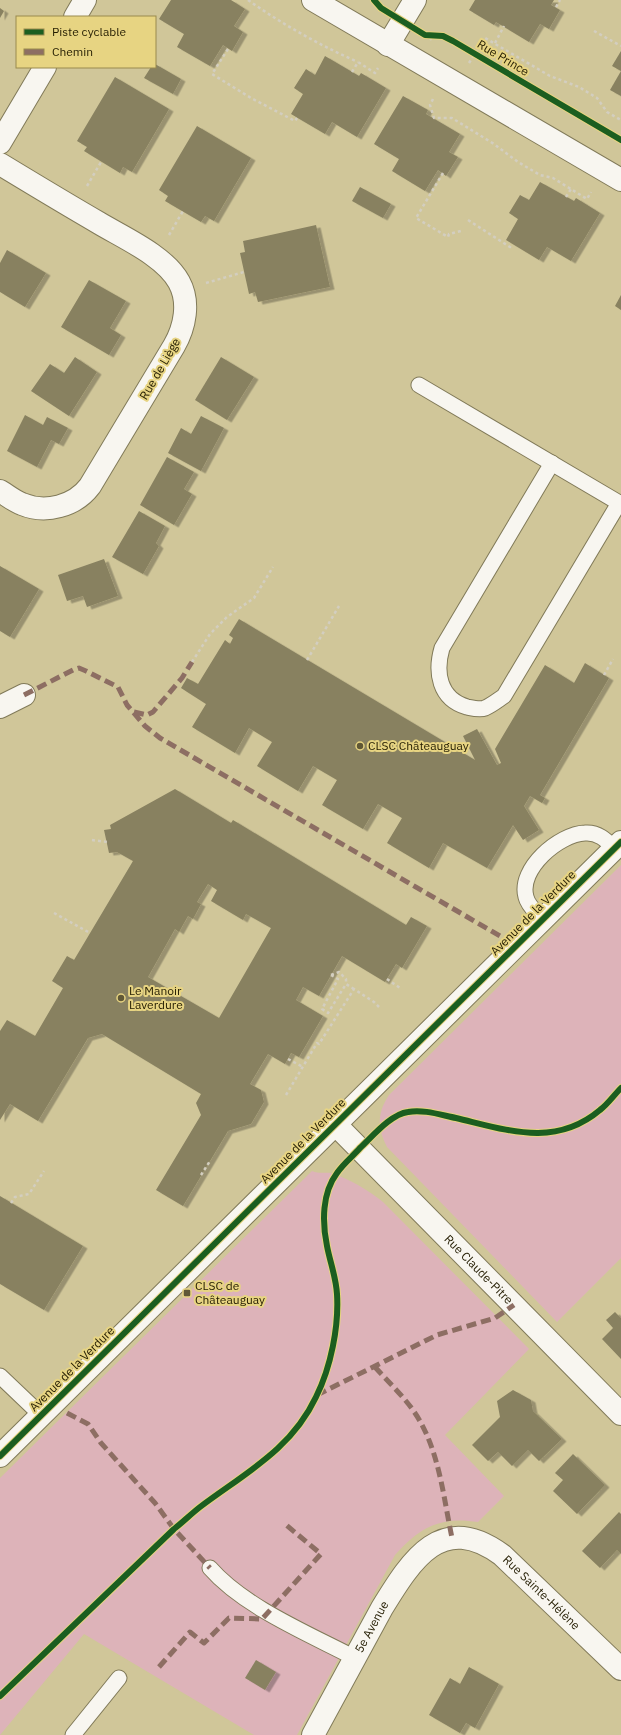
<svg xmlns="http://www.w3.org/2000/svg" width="621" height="1735" viewBox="0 0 621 1735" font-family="'IBM Plex Sans',sans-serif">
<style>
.green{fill:#ddb3b9}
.building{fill:#888160;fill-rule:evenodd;filter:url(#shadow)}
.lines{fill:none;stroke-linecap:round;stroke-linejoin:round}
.lane-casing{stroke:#817a59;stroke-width:17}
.street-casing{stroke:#817a59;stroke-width:24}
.secondary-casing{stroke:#817a59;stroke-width:24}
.path{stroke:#d3cec0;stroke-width:2.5;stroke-dasharray:3 3;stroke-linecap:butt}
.lane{stroke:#f8f6f0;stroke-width:15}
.street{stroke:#f8f6f0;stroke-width:22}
.secondary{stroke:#f8f6f0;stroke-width:22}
.quiet{stroke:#8d6e63;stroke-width:5;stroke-dasharray:10 5;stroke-linecap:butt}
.cycleway-casing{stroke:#e7d482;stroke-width:8}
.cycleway{stroke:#1b5e20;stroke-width:6}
.poi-dot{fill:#605836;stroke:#e7d482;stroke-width:1.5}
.labels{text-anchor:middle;stroke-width:4;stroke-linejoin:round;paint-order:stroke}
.street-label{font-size:12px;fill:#231c00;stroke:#e7d482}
.poi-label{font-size:12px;fill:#231c00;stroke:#e7d482;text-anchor:start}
</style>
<defs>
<filter id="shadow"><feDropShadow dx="4.5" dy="2.5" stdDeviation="0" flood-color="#0004"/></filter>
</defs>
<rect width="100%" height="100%" fill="#d0c699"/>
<g class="green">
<path d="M 621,865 L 621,1258 L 557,1322 L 387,1147 C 377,1128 377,1113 389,1095 Z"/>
<path d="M 312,1171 C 319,1174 325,1172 331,1173 C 350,1179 368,1190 383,1202 L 529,1349 L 445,1435 L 504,1496 L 478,1522 C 440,1516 420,1527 395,1555 L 297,1735 L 254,1735 L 84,1634 L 0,1735 L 0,1478 Z"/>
</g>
<g class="building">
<path d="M 171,0 L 231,0 L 245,9 L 234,26 L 243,32 L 232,51 L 223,45 L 210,66 L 177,47 L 184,34 L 159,19 Z"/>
<path d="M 475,0 L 554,0 L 551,5 L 560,10 L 549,29 L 540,24 L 529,42 L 496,22 L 494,25 L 469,10 Z"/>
<path d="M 0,8 L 4,11 L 0,18 Z"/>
<path d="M 621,51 L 621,71 L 612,66 Z"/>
<path d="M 325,56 L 359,76 L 361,73 L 386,88 L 357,137 L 332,122 L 325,134 L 291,114 L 303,94 L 294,88 L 306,69 L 315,75 Z"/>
<path d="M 155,64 L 181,79 L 173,94 L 144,78 L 151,67 L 155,67 Z"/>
<path d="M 621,71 L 621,96 L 610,90 Z"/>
<path d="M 115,77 L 169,109 L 132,172 L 123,167 L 120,173 L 84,151 L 87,147 L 77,141 Z"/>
<path d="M 403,96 L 428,110 L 426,114 L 460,134 L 449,152 L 458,157 L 446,176 L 438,170 L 425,191 L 392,171 L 399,159 L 374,144 Z"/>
<path d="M 197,126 L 251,158 L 214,221 L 205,216 L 201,222 L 165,201 L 168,196 L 159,190 Z"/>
<path d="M 540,182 L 574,201 L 576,198 L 600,213 L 571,261 L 547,247 L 539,260 L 506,240 L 518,219 L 509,213 L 520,195 L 529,200 Z"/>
<path d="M 360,187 L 391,204 L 383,218 L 352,201 Z"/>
<path d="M 316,225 L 330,287 L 258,302 L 255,292 L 249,294 L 240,253 L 245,252 L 243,241 Z"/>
<path d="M 7,250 L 46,273 L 25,307 L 0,292 L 0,263 Z"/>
<path d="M 89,280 L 126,301 L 110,328 L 121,335 L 109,355 L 61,327 Z"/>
<path d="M 621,295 L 621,310 L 615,306 Z"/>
<path d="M 75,357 L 97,372 L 69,416 L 31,391 L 50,364 L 64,373 Z"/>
<path d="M 221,357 L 254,377 L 227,420 L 195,400 Z"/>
<path d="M 25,415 L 43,425 L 47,417 L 68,428 L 59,444 L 51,440 L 37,467 L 7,451 Z"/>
<path d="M 201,416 L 224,428 L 201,471 L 168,453 L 181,428 L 191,434 Z"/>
<path d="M 167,457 L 194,472 L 184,489 L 192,494 L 174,525 L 140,505 Z"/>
<path d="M 139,511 L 165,526 L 156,543 L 159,546 L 143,574 L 112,557 Z"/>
<path d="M 104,559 L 118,596 L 87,607 L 83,596 L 67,601 L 58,575 Z"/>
<path d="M 0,566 L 39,589 L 10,637 L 0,631 Z"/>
<path d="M 239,619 L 475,760 L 463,736 L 477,729 L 497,765 L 501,763 L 495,749 L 545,665 L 574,683 L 585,663 L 609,678 L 540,795 L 545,798 L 542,803 L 530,796 L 524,806 L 539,830 L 523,840 L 513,825 L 487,868 L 443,843 L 429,868 L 387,843 L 402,818 L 378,804 L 363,829 L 322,805 L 337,780 L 313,766 L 298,791 L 257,766 L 272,742 L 249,728 L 235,753 L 192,727 L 206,704 L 181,688 L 187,678 L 198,684 L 225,640 L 230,644 L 233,638 L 229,635 Z"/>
<path d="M 175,789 L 231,823 L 233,820 L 406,925 L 411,917 L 427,926 L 402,968 L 396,964 L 385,982 L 342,956 L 319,996 L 303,987 L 296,1000 L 323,1016 L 299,1057 L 291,1053 L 285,1064 L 268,1054 L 250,1084 L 261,1090 L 264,1102 L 251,1124 L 228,1131 L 183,1206 L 156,1190 L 201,1115 L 196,1103 L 201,1094 L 102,1034 L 88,1038 L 38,1121 L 10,1104 L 0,1120 L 0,1031 L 7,1020 L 35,1036 L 63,988 L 52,981 L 67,956 L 74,960 L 133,861 L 117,852 L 109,853 L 104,830 L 111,829 L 110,825 ZM 208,884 L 217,890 L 211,901 L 243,920 L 246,914 L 271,928 L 219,1018 L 148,977 L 175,929 L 179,932 L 188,916 L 193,919 L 201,904 L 197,902 Z"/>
<path d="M 0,1196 L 83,1246 L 44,1310 L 0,1284 Z"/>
<path d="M 615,1312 L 621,1318 L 621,1359 L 602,1339 L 613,1328 L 606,1320 Z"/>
<path d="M 513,1390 L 531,1400 L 533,1411 L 562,1439 L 539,1461 L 528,1450 L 512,1466 L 498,1452 L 488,1461 L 472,1445 L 500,1417 L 497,1401 Z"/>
<path d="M 573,1454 L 605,1485 L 577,1514 L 553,1491 L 563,1480 L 555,1473 Z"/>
<path d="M 619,1512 L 621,1514 L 621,1554 L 617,1550 L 600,1568 L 582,1551 Z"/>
<path d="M 256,1660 L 276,1672 L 265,1690 L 245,1678 Z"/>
<path d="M 469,1667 L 499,1684 L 475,1728 L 466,1723 L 460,1733 L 429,1715 L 450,1678 L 460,1684 Z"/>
</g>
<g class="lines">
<g class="lane-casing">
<g id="lane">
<path d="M 419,385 L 621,504"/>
<path d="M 552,463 L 442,648 C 435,672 439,699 467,707 C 472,708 480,710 485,708 C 492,705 498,700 504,696 L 619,503"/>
<path d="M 542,919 C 537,913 528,906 526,897 C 518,869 559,834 585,833 C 598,832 606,840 614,848"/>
<path d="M 0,1376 L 41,1415"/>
<path d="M 210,1568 C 244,1607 309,1634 355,1658"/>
<path d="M 73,1735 L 119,1678"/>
</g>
</g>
<g class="street-casing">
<g id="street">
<path d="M 313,0 L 621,180"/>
<path d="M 75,17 L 85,0"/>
<path d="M 388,45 L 415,0"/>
<path d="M 0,143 L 45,67"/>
<path d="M 0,164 C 33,184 66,204 99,223 C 124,238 165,256 179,282 C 190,302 185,327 174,346 L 90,486 C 75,506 46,514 22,504 C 14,501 7,495 0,491"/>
<path d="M 0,707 L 24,695"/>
<path id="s1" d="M 336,1125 L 621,1414"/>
<path id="s2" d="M 313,1735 L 382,1608 C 412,1559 442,1511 502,1555 L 621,1669"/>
</g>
</g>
<g class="secondary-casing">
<path id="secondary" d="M 0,1456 L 621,842"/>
</g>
<g class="path">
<path d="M 248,0 C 282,24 319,45 358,62"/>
<path d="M 556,7 L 560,0"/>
<path d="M 594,31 L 621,46"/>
<path d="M 430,40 L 434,35"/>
<path d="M 495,43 L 504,26"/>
<path d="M 228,49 L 212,74 L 251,98 L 295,121 L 297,118"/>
<path d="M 469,63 L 485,38 L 550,76 L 579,87 L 597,98 L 607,112 L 621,120"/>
<path d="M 352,72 L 358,62 L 375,73 L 378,68"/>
<path d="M 433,99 L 430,105 L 434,118 L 452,118 L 494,144 L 518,162 L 540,175 L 553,178 L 587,199 L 591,192"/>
<path d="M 443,173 L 416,218 L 448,237 L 449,234 L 461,231"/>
<path d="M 87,186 L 101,162"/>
<path d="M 566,197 L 571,189"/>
<path d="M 468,220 L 510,247 L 511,243"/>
<path d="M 169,235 L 183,211"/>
<path d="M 206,283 L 244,272"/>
<path d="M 307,660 L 339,606"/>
<path d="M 192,662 L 210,634 L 227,617 L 254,598 L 273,567"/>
<path d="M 604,675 L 613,659"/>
<path d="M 92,840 L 107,842"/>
<path d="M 54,913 L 90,933"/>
<path d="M 331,975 L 338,979 L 322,1009 L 328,1013 L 346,984 L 354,989"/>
<path d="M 331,975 L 339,972 L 346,979 L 346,984"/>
<path d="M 387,979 L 400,988"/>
<path d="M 288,1059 L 303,1067"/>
<path d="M 286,1095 L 317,1043 L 319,1044 L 354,989 L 374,1002 L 379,1007"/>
<path d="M 201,1175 L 210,1161"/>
<path d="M 11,1203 L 15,1197 L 29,1194 L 44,1171"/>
</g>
<use href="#lane" class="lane"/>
<use href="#street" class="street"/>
<use href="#secondary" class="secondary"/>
<g class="quiet">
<path d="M 24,695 L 73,670 L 79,668 L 86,671 L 118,687 L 127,705 L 145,726 L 160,738 L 500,936"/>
<path d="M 134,712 L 147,715 L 153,712 L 182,678 L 192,662"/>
<path d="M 375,1367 C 390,1384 410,1402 421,1423 C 440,1458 444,1500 452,1538"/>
<path d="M 317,1395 L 437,1335 L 495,1318 L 514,1305"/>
<path d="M 67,1413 L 88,1424 L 101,1443 L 155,1503 L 174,1529 L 210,1568"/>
<path d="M 159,1667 L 190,1632 L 204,1643 L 229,1618 L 262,1619 L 321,1554 L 285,1524"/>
</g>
<g class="cycleway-casing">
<g id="cycleway">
<path d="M 374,0 L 381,8 L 425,35 L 443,36 L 453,41 L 621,140"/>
<path d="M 0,1456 L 621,842"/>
<path d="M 0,1696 L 174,1529 C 183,1522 191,1514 200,1507 C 245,1473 291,1450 316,1397 C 331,1367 339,1326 337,1294 C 336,1277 330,1262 327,1246 C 322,1222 322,1193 337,1173 C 343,1164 353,1156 360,1148 C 372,1137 391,1114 408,1112 C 423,1109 441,1115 456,1118 C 507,1130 555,1148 600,1110 C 608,1104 614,1095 621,1088"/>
</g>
</g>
<use href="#cycleway" class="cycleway"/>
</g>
<g class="poi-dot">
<circle cx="360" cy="746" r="4"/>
<circle cx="121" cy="998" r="4"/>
<rect x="183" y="1289" width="8" height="8" rx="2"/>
</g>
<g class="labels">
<g class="street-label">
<text transform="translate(503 58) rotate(31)" y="4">Rue Prince</text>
<text transform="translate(160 369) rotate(-60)" y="4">Rue de Liège</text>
<text transform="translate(533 913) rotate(-45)" y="4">Avenue de la Verdure</text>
<text transform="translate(303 1141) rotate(-45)" y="4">Avenue de la Verdure</text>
<text dy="4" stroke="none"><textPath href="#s1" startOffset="203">Rue Claude-Pitre</textPath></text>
<text transform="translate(72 1369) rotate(-45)" y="4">Avenue de la Verdure</text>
<text dy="4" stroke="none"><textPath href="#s2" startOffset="355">Rue Sainte-Hélène</textPath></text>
<text dy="4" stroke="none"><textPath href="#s2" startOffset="123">5e Avenue</textPath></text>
</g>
<g class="poi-label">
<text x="368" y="750">CLSC Châteauguay</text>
<text x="129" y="995">Le Manoir<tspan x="129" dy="14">Laverdure</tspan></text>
<text x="195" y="1290">CLSC de<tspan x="195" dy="14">Châteauguay</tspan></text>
</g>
</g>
<rect x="16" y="16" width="140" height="52" fill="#e7d482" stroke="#998a4e"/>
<rect x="24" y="29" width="20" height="6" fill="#1b5e20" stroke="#998a4e"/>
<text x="52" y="36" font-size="12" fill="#231c00">Piste cyclable</text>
<rect x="24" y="49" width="20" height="6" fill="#8d6e63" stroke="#998a4e"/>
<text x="52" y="56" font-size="12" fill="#231c00">Chemin</text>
</svg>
